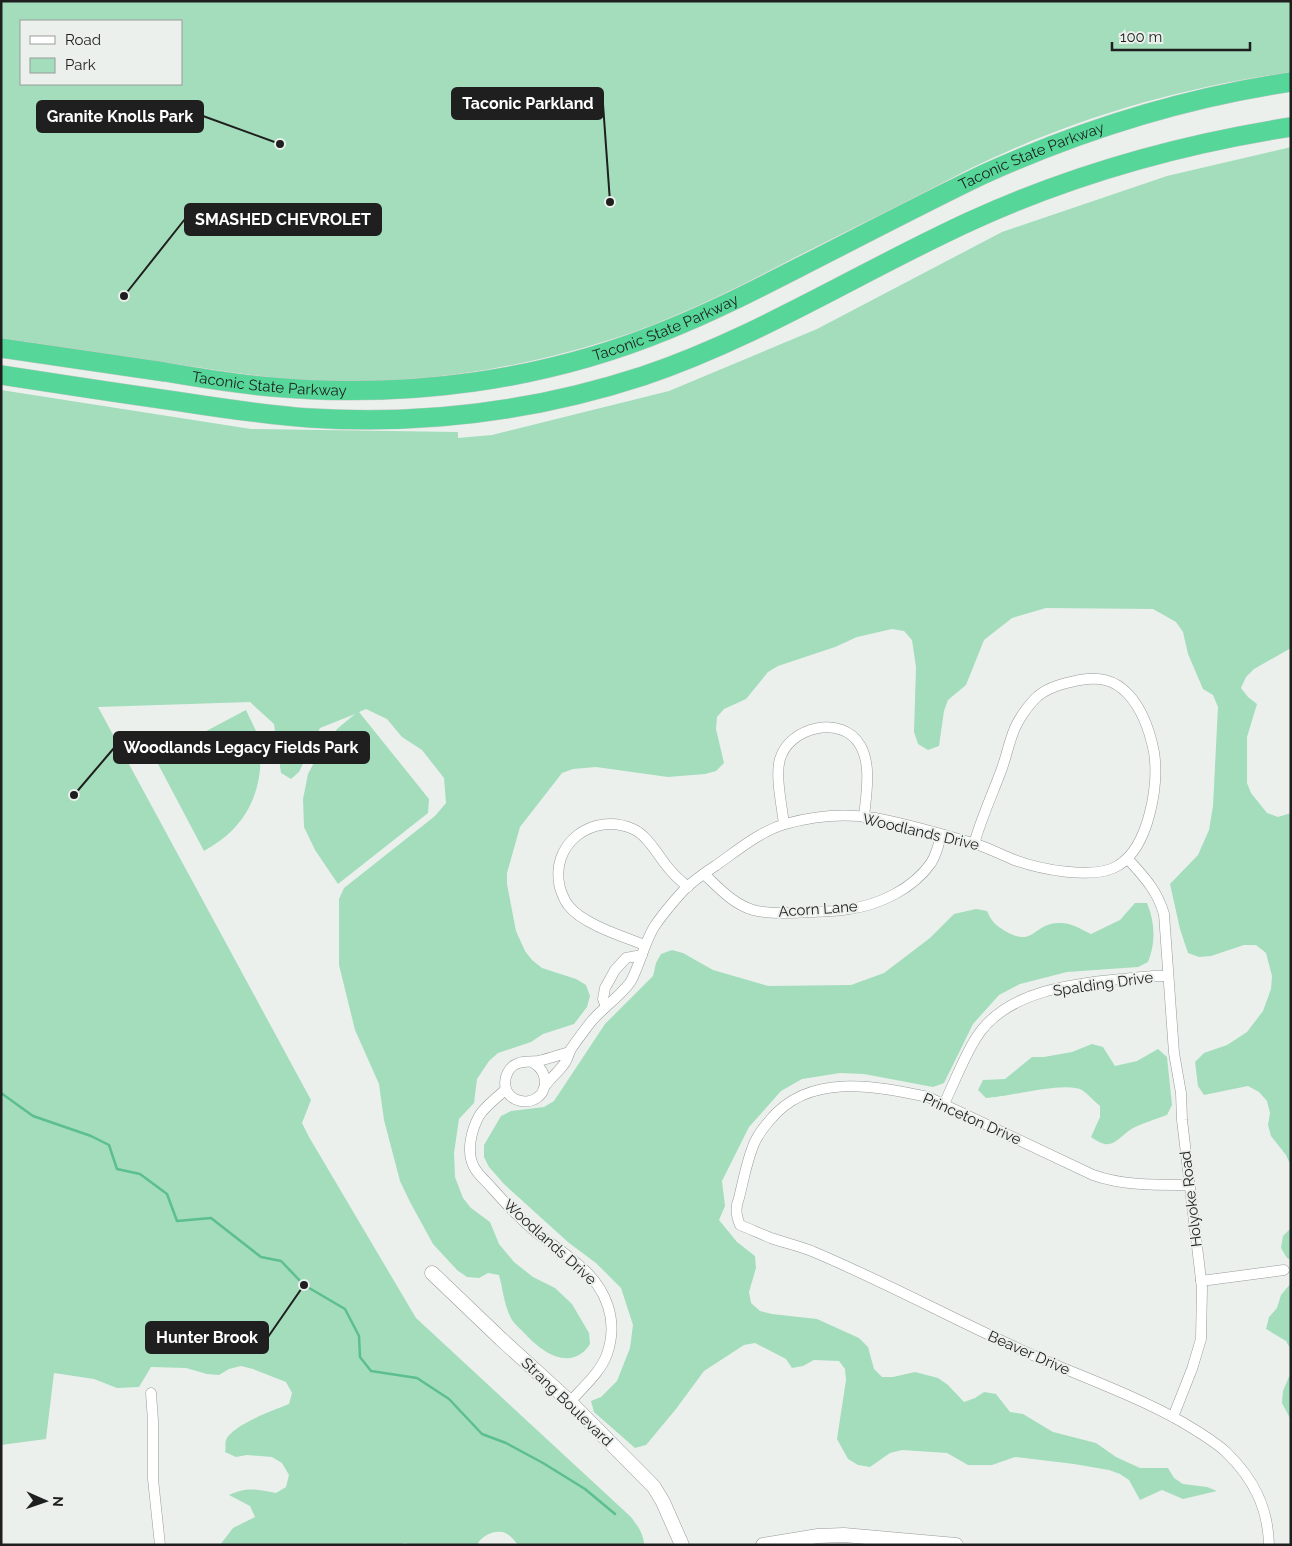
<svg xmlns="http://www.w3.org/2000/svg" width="1292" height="1546" viewBox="0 0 1292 1546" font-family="Raleway,sans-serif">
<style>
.green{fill:#a3ddbc;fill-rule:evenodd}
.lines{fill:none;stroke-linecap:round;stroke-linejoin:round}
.stream{stroke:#5cbf8d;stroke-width:2.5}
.street-casing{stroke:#979c99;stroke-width:11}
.secondary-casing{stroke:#979c99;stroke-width:15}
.highway-casing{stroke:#c9c9c9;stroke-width:20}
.street{stroke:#fff;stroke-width:10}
.secondary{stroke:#fff;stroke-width:14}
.highway{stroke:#56d799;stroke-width:19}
.labels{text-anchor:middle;stroke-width:4;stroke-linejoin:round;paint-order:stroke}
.street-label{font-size:15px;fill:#1e1f1e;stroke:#ebf0ed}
.leader{fill:none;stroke:#1e1f1e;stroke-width:2}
.callout-dot{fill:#1e1f1e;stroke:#ebf0ed;stroke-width:2}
.callout{fill:#1e1f1e;stroke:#1e1f1e;stroke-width:2}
.callout-label{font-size:16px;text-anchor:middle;font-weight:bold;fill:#fff}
</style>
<rect width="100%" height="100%" fill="#ebf0ed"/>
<g class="green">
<path d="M 1,1 L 1291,1 L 1291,72 C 1192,86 1095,112 1004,153 C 975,165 947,181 919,195 C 877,216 834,238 792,259 C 725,294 659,327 586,347 C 495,373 398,386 304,380 C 257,377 210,369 162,362 C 109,354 55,346 1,338 ZM 21,21 L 181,21 L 181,84 L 21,84 Z"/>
<path d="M 1291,147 L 1291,648 L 1254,669 L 1246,677 L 1241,688 L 1248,697 L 1257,704 L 1247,737 L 1247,783 L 1251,793 L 1267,813 L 1278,817 L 1291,813 L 1291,1166 L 1286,1155 L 1271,1136 L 1268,1125 L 1270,1113 L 1267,1101 L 1259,1092 L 1248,1086 L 1204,1095 L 1198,1086 L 1195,1062 L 1204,1053 L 1227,1045 L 1247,1032 L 1263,1011 L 1271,989 L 1272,976 L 1266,953 L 1256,945 L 1244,945 L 1211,956 L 1199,957 L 1188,953 L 1180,929 L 1170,884 L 1198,855 L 1209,830 L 1213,806 L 1218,707 L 1213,695 L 1203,689 L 1188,654 L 1183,632 L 1176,622 L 1153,609 L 1046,608 L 1012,618 L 984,640 L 966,685 L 948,700 L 944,711 L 939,746 L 928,750 L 918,744 L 914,732 L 916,667 L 912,640 L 904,631 L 892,629 L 857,637 L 835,647 L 778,666 L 768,672 L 746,699 L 724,709 L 717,717 L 716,729 L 724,763 L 716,771 L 705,774 L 668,777 L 596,767 L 573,769 L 562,773 L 520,827 L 507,873 L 507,884 L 516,931 L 525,951 L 532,960 L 542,968 L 576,979 L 586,985 L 590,996 L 587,1007 L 574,1024 L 543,1034 L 531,1042 L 498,1053 L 489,1061 L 477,1079 L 474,1103 L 459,1119 L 454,1153 L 455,1177 L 463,1198 L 471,1208 L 490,1222 L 499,1244 L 514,1262 L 533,1277 L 555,1288 L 572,1304 L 589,1333 L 590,1344 C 588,1347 585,1351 582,1353 C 563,1367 541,1350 528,1337 C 523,1331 516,1326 512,1320 C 504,1306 503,1289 499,1275 L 488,1273 L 479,1278 L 467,1277 L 457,1270 L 433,1244 L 410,1202 L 400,1181 L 384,1120 L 379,1084 L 355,1030 L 339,965 L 339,899 L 344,888 L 435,816 L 446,803 L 444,778 L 422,750 L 402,737 L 387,719 L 366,709 L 359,712 L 429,799 L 428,813 L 338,884 L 315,850 L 304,827 L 303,799 L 308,774 L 320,751 L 337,729 L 355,714 L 320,728 L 299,772 L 291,779 L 281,773 L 274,724 L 250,702 L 98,707 L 311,1100 L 302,1123 L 309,1137 L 416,1318 L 631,1517 C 637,1525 644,1534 644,1545 L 518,1545 C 514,1540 509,1533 502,1532 C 493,1530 480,1537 477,1545 L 409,1545 L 406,1543 L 397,1545 L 220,1545 L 233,1528 L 255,1517 L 250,1506 L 229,1495 C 248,1486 256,1490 276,1493 L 286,1487 L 289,1475 L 282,1463 L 272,1457 L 247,1455 L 236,1457 L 225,1452 C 226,1448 225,1443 226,1440 C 232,1425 274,1410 289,1404 L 292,1393 L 286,1382 L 253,1369 L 241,1366 L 229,1369 L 219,1375 L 207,1374 L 186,1368 L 151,1367 L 139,1387 L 117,1388 L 94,1379 L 54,1373 L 46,1439 L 1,1445 L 1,390 L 251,429 L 458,432 L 458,438 L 492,435 L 669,391 L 817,329 L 1002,232 L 1167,176 Z"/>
<path d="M 246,710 C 249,717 253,724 256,731 C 266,762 259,800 237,825 C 228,836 216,844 204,851 L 158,764 L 159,756 Z"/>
<path d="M 1135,903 L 1147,903 C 1155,922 1156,943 1148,962 L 1138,967 L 1067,972 L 1020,984 L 999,995 L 973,1024 L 944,1083 L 933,1087 L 864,1074 L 840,1073 L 802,1079 L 781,1091 L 749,1127 L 722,1181 L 725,1206 L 719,1220 L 737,1242 L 755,1256 L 756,1268 L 749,1292 L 751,1303 L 760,1311 L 772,1314 L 817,1319 L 859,1338 L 868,1347 L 874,1369 L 882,1377 L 893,1377 L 915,1372 L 938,1378 L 948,1385 L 964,1402 L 975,1398 L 984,1392 L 996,1394 L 1010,1412 L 1023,1414 L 1053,1432 L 1096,1443 L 1116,1457 L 1140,1468 L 1168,1468 L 1174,1478 L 1183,1484 L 1207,1487 L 1217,1491 L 1183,1499 L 1162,1490 L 1140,1500 L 1129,1480 L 1120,1474 L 1109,1470 L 1074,1464 L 1015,1457 L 992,1465 L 968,1465 L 947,1453 L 902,1450 L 890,1453 L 870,1467 L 858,1465 L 848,1459 L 837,1439 L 846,1380 L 845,1369 L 839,1361 L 814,1360 L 803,1366 L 792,1368 L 786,1359 L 755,1343 L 744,1345 L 704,1371 L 676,1409 L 646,1445 L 635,1448 L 594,1412 L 591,1401 L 601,1397 L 617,1381 L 630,1348 L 633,1325 L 621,1288 L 596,1263 L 569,1243 L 504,1184 L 489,1167 L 484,1157 L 484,1145 L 501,1116 L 511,1111 L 544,1107 L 554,1101 L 605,1024 L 653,976 L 656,963 L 661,954 L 672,950 L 683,953 L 713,970 L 768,986 L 851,985 L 884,973 L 930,938 L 954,914 L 976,909 L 987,911 C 992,922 994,924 1005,931 C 1034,948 1033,924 1058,923 C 1070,922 1081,929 1091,934 L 1120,920 Z"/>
<path d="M 1092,1044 L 1103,1047 L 1115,1066 L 1137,1061 L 1158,1049 L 1167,1057 L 1172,1105 L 1167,1115 C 1156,1119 1143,1123 1133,1128 C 1115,1139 1113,1153 1091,1137 L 1100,1117 L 1100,1106 C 1094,1101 1088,1094 1082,1090 C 1066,1081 1008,1097 986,1098 L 978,1090 L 983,1080 L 1005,1079 L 1032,1057 L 1044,1057 L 1072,1052 Z"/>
<path d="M 1291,1228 L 1291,1260 L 1287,1258 L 1281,1248 L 1283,1236 Z"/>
<path d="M 1291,1283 L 1291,1350 L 1286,1341 L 1266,1329 L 1269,1317 L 1277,1308 L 1281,1295 Z"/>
<path d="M 1291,1372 L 1291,1420 L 1282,1403 L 1283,1391 Z"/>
</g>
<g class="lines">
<path class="stream" d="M 1,1093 L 33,1116 L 91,1136 L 109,1145 L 117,1169 L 140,1174 L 167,1194 L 177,1221 L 211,1218 L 261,1257 L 281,1261 L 304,1285 L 345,1309 L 359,1336 L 360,1357 L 371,1371 L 417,1378 L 449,1399 L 482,1434 L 506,1443 L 543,1463 L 585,1489 L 615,1514"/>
<g class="street-casing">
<g id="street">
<path d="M 784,824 C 782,807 775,775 780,759 C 789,727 842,714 860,745 C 872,765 866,795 864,817"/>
<path d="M 1128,859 C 1144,877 1157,890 1164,914 L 1174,1053 L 1181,1093 L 1182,1120 L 1202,1288 L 1201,1339 L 1192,1369 L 1173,1417"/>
<path d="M 704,874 C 719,888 733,904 753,910 C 767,914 796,913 811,912 C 823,911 836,912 849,909 C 879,905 913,889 931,863 C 936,855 939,844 941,835"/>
<path d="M 645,945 C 624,937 582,924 568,905 C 564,900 562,894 560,888 C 549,844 593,811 633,829 C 649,836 659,858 671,871 C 676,877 682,882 688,887"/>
<path d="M 606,1007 L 603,999 L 605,988 L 615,970 L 626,958 L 642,955"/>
<path d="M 569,1052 C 559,1055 548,1059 538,1061 C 531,1062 524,1061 519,1063 C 508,1066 503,1079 506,1089 C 511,1102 528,1105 538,1097 C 545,1091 541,1093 545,1086 C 551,1077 561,1070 566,1061 C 568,1057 569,1053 571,1049 C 577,1040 584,1031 590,1023 C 601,1009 622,995 631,981 C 640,964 644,944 654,927 C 662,915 673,902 682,892 C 692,881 706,872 718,864 C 739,849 761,831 785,824 C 814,816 845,813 875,818 C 908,824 944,835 976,844 C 988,848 1000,854 1012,859 C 1038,869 1095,881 1119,865 C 1149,846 1159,785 1154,752 C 1150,732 1142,709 1128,694 C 1114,679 1099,677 1080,680 C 1066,683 1050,686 1038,696 C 1028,705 1017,721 1013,733 C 1008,746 1006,758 1001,771 C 992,795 981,819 974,844"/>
<path d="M 532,1062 C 542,1068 545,1074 545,1085"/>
<path d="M 506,1089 C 498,1097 485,1106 479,1116 C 471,1131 466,1152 474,1167 C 478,1175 486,1181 491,1187 C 506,1204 521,1220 537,1233 C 551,1244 567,1254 580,1266 C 606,1288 619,1320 607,1354 C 601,1372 582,1388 570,1402"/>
<path d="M 944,1104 C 954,1083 964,1057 976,1038 C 1010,983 1096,982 1153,976 L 1168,976"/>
<path d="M 1190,1185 C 1157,1185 1124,1186 1093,1175 L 928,1097 C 876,1086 809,1072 770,1120 C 763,1128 755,1139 752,1149 C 746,1165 743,1182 739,1198 C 735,1208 736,1215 740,1225 C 750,1229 761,1234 771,1238 C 785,1243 800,1246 814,1252 C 890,1284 962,1324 1037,1357 C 1085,1378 1136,1396 1182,1422 C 1197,1431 1213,1440 1226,1452 C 1253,1478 1268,1507 1269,1545"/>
<path d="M 1201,1281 L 1284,1270"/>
<path d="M 151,1393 L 153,1421 L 153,1479 L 160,1545"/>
</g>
</g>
<g class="secondary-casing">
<g id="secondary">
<path d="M 432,1273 L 501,1339 L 570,1402 L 654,1487 L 663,1502 L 682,1545"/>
<path d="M 763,1545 L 818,1536 L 844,1535 L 956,1545"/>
</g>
</g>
<g class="highway-casing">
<g id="highway">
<path id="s1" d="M 1,348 C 56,356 110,364 165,372 C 200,378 236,384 272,387 C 406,399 543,381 667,330 C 712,312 755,290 798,268 C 859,237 920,205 982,175 C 1081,130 1183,98 1291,82"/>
<path d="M 1,375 C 59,384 117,393 175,401 C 220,408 265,415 310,418 C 422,425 536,411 643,376 C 759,337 863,270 973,220 C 1074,174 1182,144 1291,127"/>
</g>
</g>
<use href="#street" class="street"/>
<use href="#secondary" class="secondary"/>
<use href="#highway" class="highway"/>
</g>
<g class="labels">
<g class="street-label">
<text dy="5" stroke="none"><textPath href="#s1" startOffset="1081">Taconic State Parkway</textPath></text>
<text dy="5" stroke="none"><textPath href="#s1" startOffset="676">Taconic State Parkway</textPath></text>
<text dy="5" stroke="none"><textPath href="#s1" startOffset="271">Taconic State Parkway</textPath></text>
<text transform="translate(921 832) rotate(13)" y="5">Woodlands Drive</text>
<text transform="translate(818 909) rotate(-4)" y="5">Acorn Lane</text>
<text transform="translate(1103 984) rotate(-8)" y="5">Spalding Drive</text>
<text transform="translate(972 1119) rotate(24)" y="5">Princeton Drive</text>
<text transform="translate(1191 1199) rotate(-97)" y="5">Holyoke Road</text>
<text transform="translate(550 1242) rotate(42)" y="5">Woodlands Drive</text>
<text transform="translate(1029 1353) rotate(24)" y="5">Beaver Drive</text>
<text transform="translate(567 1402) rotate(44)" y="5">Strang Boulevard</text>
</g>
</g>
<path class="leader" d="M610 202L603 104M280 144L203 116M124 296L185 219M74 795L114 748M304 1285L268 1337"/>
<g class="callout-dot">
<circle cx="610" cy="202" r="5"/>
<circle cx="280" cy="144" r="5"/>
<circle cx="124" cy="296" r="5"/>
<circle cx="74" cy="795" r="5"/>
<circle cx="304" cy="1285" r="5"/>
</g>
<g class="callout">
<rect x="452" y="88" width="151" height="31" rx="5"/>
<rect x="37" y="101" width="166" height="31" rx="5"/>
<rect x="185" y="204" width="196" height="31" rx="5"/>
<rect x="114" y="732" width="255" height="31" rx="5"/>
<rect x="146" y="1322" width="122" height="31" rx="5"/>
</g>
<g class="callout-label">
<text x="528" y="109">Taconic Parkland</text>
<text x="120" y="122">Granite Knolls Park</text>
<text x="283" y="225">SMASHED CHEVROLET</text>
<text x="241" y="753">Woodlands Legacy Fields Park</text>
<text x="207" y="1343">Hunter Brook</text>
</g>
<rect width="1292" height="1546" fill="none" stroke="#1e1f1e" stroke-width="5"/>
<rect x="20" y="20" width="162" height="65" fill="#ebf0ed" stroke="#999c9a"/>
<rect x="30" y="36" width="25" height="8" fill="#ffffff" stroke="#999c9a"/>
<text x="65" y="45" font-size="15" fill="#1e1f1e">Road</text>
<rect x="30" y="58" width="25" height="15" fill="#a3ddbc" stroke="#999c9a"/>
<text x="65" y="70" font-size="15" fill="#1e1f1e">Park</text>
<g transform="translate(45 1501) rotate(92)" stroke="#ebf0ed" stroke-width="4" paint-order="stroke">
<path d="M0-4L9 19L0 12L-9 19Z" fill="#1e1f1e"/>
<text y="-8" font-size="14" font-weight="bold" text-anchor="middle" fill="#1e1f1e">N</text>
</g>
<path d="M1112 42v8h138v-8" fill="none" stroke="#1e1f1e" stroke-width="2.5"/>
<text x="1120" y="42" font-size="15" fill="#1e1f1e" stroke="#ebf0ed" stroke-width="4" paint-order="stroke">100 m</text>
</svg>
